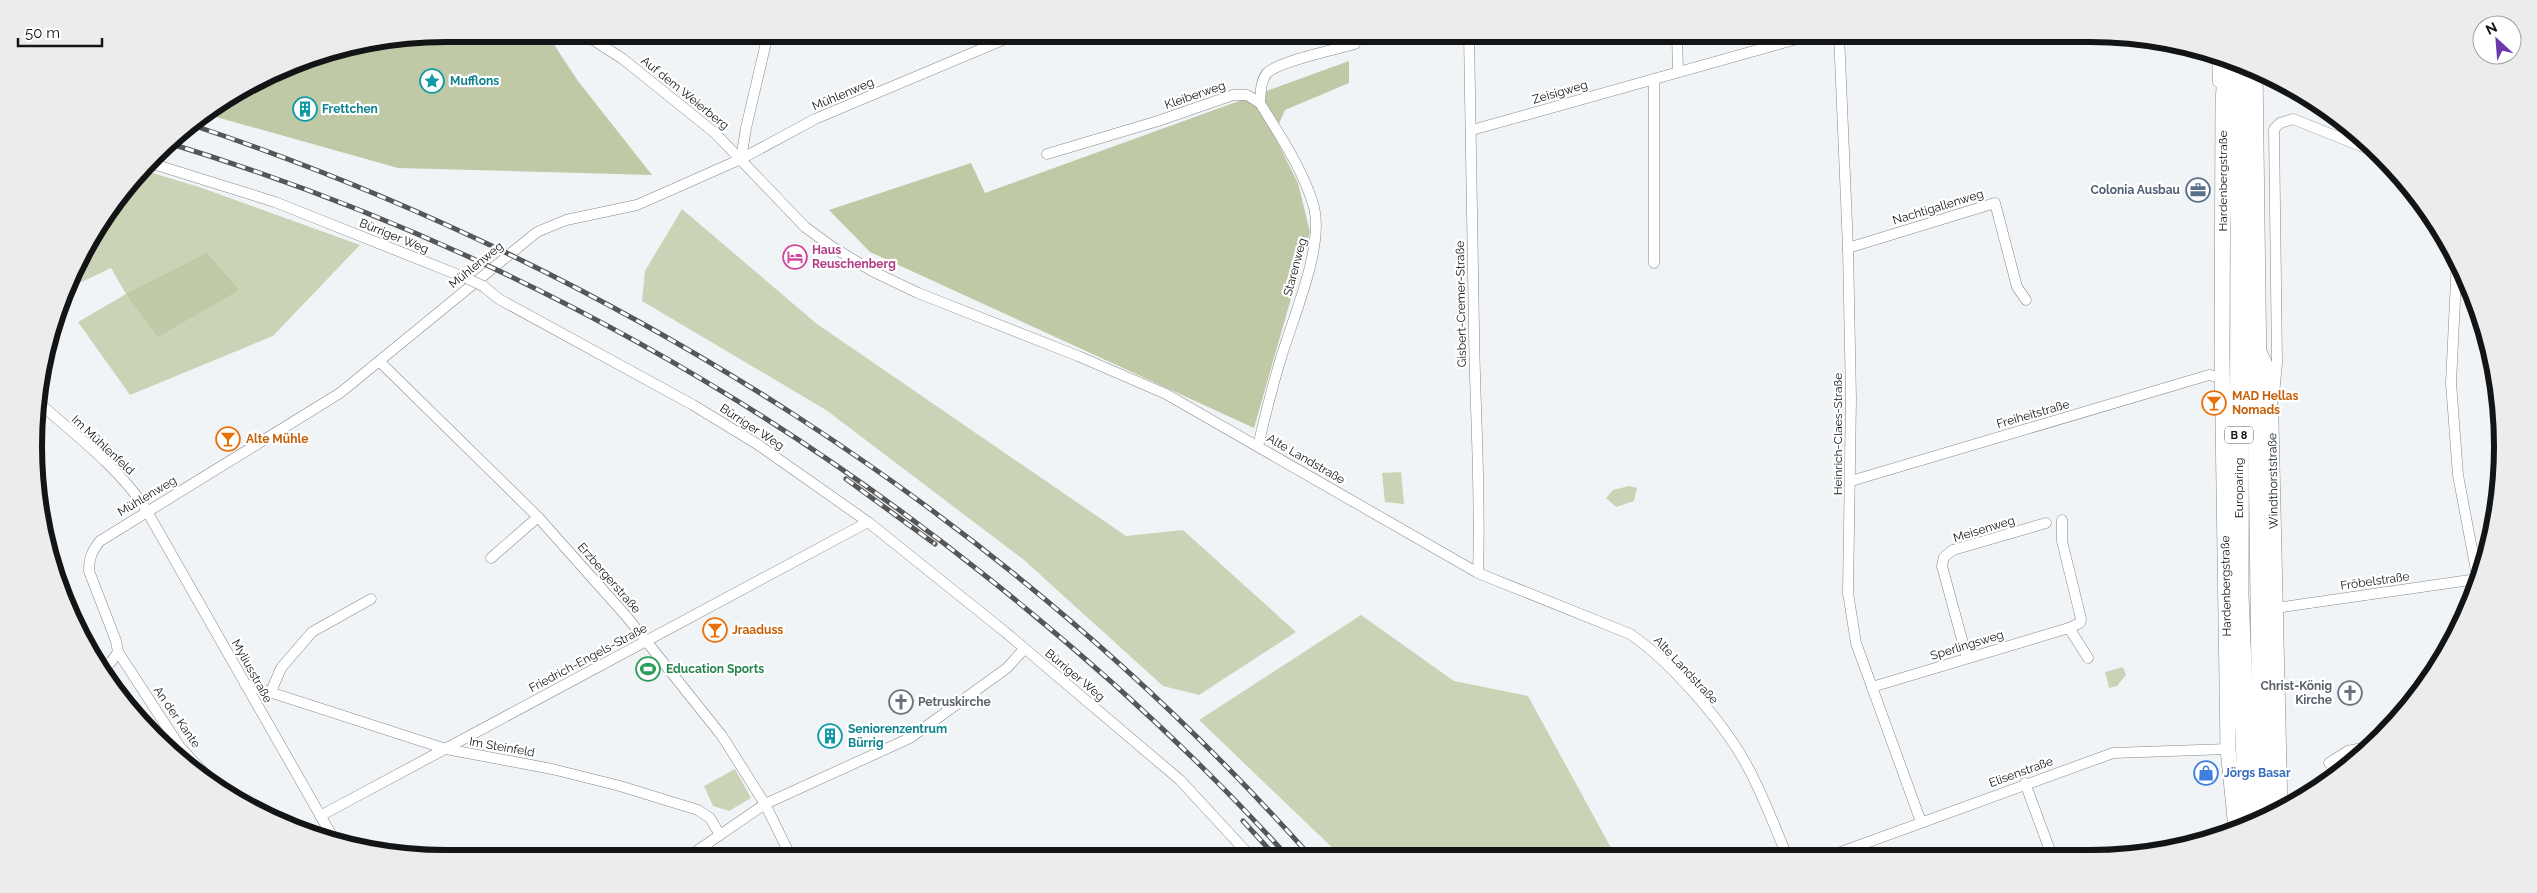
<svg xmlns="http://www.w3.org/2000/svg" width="2537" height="893" viewBox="0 0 2537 893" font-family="Raleway,sans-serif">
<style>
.green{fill:#cbd3b7}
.forest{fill:#bfc9a5}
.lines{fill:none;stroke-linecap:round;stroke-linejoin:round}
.street-casing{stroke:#86888b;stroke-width:11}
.secondary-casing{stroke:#86888b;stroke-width:16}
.highway-casing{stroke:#86888b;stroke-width:20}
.street{stroke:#fff;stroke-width:10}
.secondary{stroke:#fff;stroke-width:15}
.highway{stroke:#fff;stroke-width:19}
.rail-casing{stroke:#545657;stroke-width:5}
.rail{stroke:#fff;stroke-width:3;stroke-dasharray:9;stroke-linecap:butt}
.street-bridge-casing{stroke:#86888b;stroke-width:11;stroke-linecap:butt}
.street-bridge{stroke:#fff;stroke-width:10}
.labels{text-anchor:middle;stroke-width:4.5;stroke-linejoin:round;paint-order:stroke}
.shield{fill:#fff;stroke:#5a5a5b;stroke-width:1}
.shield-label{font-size:11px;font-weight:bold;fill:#131415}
.culture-label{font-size:12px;font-weight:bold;fill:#0d838f;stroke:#fff;text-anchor:start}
.street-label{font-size:12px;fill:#131415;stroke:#fff}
.service-label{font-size:12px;font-weight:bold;fill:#4e5e75;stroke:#fff;text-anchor:end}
.hotel-label{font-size:12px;font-weight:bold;fill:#b23c85;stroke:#fff;text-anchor:start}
.food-label{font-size:12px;font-weight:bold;fill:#c56008;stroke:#fff;text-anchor:start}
.leisure-label{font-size:12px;font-weight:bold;fill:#27864d;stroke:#fff;text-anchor:start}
.worship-label{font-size:12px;font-weight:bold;fill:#5b616d;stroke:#fff;text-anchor:end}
.shop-label{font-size:12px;font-weight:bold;fill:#366cbe;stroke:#fff;text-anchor:start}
.rim{fill:none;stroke:#131415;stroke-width:6}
</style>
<rect width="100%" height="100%" fill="#f1f4f7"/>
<g class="green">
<path d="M 143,170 L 199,187 L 360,245 L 273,336 L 130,395 L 78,322 L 126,294 L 111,268 L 69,288 C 82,244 111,204 143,170 Z"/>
<path d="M 682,209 L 817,324 L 1126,536 L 1183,530 L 1296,632 L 1199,695 L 1163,686 L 1024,560 L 826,410 L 642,301 L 645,271 Z"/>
<path d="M 1401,472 L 1404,504 L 1385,502 L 1382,473 Z"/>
<path d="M 1629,486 L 1637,488 L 1634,501 L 1616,507 L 1606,498 L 1613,490 Z"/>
<path d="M 1361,615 L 1454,681 L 1528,696 L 1616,857 L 1342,857 L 1199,720 Z"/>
<path d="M 2123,667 L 2126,675 L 2117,686 L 2109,688 L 2105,672 Z"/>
<path d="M 735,769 L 751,798 L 729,811 L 713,806 L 704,786 Z"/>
</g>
<g class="forest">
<path d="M 447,34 L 547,34 L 578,81 L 652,175 L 398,168 L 209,115 L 289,65 L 366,42 Z"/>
<path d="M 1349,61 L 1349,83 L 1285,110 L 1274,135 L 1298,183 L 1310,232 L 1254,428 L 870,252 L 829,210 L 971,163 L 985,193 Z"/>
<path d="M 2277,79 L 2326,109 L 2291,97 L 2277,86 Z"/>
<path d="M 207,253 L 239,290 L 158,337 L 126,294 Z"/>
</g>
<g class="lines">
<g class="street-casing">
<g id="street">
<path d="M 584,34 L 623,59 L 715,133 L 805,227 L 831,246 L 872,271 L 918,293 L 1078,356 L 1166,394 L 1478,573 L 1630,634 C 1669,660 1722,721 1745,762 C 1762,792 1774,825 1787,856"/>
<path d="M 1469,34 C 1471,132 1472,231 1474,330 C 1475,411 1481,492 1478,573"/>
<path d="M 1677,34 L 1678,72"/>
<path d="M 1839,34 L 1848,248 L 1851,399 L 1848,593 L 1856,643 L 1921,822"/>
<path d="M 2217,55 L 2218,82"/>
<path d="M 1654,79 L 1654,263"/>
<path d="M 1472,130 L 1815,34"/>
<path d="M 1047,154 L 1158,121 L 1233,95 L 1247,95 L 1260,103 C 1261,92 1260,82 1267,73 C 1279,61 1337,49 1355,44"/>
<path d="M 741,159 L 746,128 L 768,34"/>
<path d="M 150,163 L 275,202 L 466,278"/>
<path d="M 1848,248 L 1995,203 L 2017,287 L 2026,300"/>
<path d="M 2457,259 L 2451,383 L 2458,475 L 2478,581"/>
<path d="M 483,286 L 499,299 L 693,405 L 757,444 L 868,522 L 1004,631 L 1180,780 L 1252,858"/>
<path d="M 380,362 L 538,517 L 627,617 L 722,736 L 765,804 L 792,859"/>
<path d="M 2274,394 L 2277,363 L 2274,129 L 2280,123 L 2293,119 L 2378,153"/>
<path d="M 37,401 C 74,434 116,465 144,506 L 336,843"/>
<path d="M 1258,446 C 1265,416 1272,387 1281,358 C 1293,317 1324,248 1314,207 C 1303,169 1280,136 1260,103"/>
<path d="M 1851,481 L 2209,375 L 2223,378"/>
<path d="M 2062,520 L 2062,541 L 2081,619 L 2080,623 L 2069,628"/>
<path d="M 491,558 L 538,517"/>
<path d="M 2276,608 L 2477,579"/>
<path d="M 118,652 L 116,641 L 89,571 C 89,558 92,551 100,541 L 340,393 L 537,232 L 566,220 L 637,205 L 741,159 L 815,119 L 1017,34"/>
<path d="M 118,652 L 180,747 L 222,792"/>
<path d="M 1967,658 L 1942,566 L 1944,557 L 1953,550 L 2046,523"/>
<path d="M 100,668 L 111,662 L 118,652"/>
<path d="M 245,684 L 446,749 L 552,769 L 620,786 L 698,810 L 710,818 L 720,835"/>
<path d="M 1872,687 L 2069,628 L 2088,658"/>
<path d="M 270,694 L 281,668 L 312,632 L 371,599"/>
<path d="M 2329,763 L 2348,751 L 2372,746"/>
<path d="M 2025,783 L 2052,856"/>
<path d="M 320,816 L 868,522"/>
<path d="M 1830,856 L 2113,753 L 2228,749"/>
<path d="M 685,859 L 765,804 L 910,738 L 1007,668 L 1024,649"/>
</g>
</g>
<g class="secondary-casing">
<g id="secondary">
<path d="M 2226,58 L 2223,103 L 2222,355 L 2228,749 L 2236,828"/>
<path d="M 2258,350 L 2267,369 L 2271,422 L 2280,812"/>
</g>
</g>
<g class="highway-casing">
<g id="highway">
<path d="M 2235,62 L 2240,226 L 2239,595 L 2248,808 L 2251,823"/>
<path d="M 2253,69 L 2262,749 L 2266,819"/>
</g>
</g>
<use href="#street" class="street"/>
<use href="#secondary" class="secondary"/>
<use href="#highway" class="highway"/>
<g class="rail-casing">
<g id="rail">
<path d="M 192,125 C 619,268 1012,520 1311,857"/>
<path d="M 168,143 C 471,235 745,383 992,581 C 1097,665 1198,757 1288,857"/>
<path d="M 846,479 L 935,544"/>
<path d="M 1243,821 L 1277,858"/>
</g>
</g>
<use href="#rail" class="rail"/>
<g class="street-bridge-casing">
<path id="street-bridge" d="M 466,278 L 483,286"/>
</g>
<use href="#street-bridge" class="street-bridge"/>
</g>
<defs>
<g id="sight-ring" transform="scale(1.25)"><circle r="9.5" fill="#fff" stroke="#0f9aa8" stroke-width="1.5"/><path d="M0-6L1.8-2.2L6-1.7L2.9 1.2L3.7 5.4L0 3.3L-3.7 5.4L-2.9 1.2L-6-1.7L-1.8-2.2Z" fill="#0f9aa8"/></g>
<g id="building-ring" transform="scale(1.25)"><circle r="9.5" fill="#fff" stroke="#0f9aa8" stroke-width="1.5"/><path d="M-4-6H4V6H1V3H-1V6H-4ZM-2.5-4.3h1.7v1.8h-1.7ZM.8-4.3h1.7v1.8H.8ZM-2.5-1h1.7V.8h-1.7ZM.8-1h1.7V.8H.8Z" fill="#0f9aa8"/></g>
<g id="office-ring" transform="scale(1.25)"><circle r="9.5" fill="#fff" stroke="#5c6f8a" stroke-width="1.5"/><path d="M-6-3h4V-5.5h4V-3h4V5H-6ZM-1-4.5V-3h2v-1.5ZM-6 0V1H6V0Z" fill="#5c6f8a"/></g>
<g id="hotel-ring" transform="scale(1.25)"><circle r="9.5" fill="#fff" stroke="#d1479c" stroke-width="1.5"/><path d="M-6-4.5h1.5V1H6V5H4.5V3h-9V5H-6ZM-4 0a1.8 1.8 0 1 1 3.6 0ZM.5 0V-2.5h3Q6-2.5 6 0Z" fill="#d1479c"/></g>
<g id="bar-ring" transform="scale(1.25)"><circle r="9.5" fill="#fff" stroke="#e8710a" stroke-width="1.5"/><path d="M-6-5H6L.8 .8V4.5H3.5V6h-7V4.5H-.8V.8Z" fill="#e8710a"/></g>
<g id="stadium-ring" transform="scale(1.25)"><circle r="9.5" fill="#fff" stroke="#2e9e5b" stroke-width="1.5"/><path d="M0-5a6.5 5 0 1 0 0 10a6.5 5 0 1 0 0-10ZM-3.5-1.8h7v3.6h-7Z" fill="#2e9e5b"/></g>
<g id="church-ring" transform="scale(1.25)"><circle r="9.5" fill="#fff" stroke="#6b7280" stroke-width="1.5"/><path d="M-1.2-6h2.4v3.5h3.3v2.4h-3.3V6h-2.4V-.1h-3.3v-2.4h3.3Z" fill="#6b7280"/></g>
<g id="shop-ring" transform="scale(1.25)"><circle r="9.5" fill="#fff" stroke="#3f7fe0" stroke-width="1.5"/><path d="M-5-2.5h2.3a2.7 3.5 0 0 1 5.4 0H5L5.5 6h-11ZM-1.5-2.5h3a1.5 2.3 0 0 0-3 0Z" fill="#3f7fe0"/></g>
</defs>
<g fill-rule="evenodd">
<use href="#sight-ring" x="432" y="81"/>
<use href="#building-ring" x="305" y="109"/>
<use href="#office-ring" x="2198" y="190"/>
<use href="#hotel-ring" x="795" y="257"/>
<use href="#bar-ring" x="2214" y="403"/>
<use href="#bar-ring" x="228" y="439"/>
<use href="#bar-ring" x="715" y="630"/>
<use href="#stadium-ring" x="648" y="669"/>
<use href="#church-ring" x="2350" y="693"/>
<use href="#church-ring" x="901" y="702"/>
<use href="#building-ring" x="830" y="736"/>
<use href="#shop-ring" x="2206" y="773"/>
</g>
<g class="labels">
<rect class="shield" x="2225" y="426.5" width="28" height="17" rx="4"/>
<g class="shield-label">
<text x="2239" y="439">B 8</text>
</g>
<g class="culture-label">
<text x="450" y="85">Mufflons</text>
<text x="322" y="113">Frettchen</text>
<text x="848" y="733">Seniorenzentrum<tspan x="848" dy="14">Bürrig</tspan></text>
</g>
<g class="street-label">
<text transform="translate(1560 92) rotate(-16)" y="4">Zeisigweg</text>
<text transform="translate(685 93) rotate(39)" y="4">Auf dem Weierberg</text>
<text transform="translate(843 94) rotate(-23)" y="4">Mühlenweg</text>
<text transform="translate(1195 95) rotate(-19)" y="4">Kleiberweg</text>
<text transform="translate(2223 181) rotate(-90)" y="4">Hardenbergstraße</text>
<text transform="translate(1938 207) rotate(-17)" y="4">Nachtigallenweg</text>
<text transform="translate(394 236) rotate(22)" y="4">Bürriger Weg</text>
<text transform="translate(476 265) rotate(-39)" y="4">Mühlenweg</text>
<text transform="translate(1295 267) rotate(-75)" y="4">Starenweg</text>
<text transform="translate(1461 304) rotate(-91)" y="4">Gisbert-Cremer-Straße</text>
<text transform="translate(2033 414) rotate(-16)" y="4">Freiheitstraße</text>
<text transform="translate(752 427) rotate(33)" y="4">Bürriger Weg</text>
<text transform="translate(1838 434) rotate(-90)" y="4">Heinrich-Claes-Straße</text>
<text transform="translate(103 445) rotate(43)" y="4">Im Mühlenfeld</text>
<text transform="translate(1306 459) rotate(30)" y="4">Alte Landstraße</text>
<text transform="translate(2273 481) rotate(-91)" y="4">Windthorststraße</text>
<text transform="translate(2239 488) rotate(-90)" y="4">Europaring</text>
<text transform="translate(147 496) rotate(-31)" y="4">Mühlenweg</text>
<text transform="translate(1984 529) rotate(-17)" y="4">Meisenweg</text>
<text transform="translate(609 578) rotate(49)" y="4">Erzbergerstraße</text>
<text transform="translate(2375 581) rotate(-8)" y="4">Fröbelstraße</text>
<text transform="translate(2226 586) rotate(-91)" y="4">Hardenbergstraße</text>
<text transform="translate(1967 645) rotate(-17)" y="4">Sperlingsweg</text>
<text transform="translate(588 658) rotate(-28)" y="4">Friedrich-Engels-Straße</text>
<text transform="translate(1686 670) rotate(47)" y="4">Alte Landstraße</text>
<text transform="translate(252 671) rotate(61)" y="4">Myliusstraße</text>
<text transform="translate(1075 675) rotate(40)" y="4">Bürriger Weg</text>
<text transform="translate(177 717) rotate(55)" y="4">An der Kante</text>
<text transform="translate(502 747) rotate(10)" y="4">Im Steinfeld</text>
<text transform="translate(2021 772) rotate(-20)" y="4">Elisenstraße</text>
</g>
<g class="service-label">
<text x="2180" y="194">Colonia Ausbau</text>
</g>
<g class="hotel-label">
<text x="812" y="254">Haus<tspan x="812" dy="14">Reuschenberg</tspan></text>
</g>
<g class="food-label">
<text x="2232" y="400">MAD Hellas<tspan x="2232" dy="14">Nomads</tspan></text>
<text x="246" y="443">Alte Mühle</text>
<text x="732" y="634">Jraaduss</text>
</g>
<g class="leisure-label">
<text x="666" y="673">Education Sports</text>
</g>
<g class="worship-label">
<text x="2332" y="690">Christ-König<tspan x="2332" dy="14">Kirche</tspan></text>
<text x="918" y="706" text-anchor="start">Petruskirche</text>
</g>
<g class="shop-label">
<text x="2224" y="777">Jörgs Basar</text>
</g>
</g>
<path d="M0 0H2537V893H0ZM446 42H2090A404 404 0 0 1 2494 446V446A404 404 0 0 1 2090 850H446A404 404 0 0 1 42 446V446A404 404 0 0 1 446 42Z" fill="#ececec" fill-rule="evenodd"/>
<path class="rim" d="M446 42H2090A404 404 0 0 1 2494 446V446A404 404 0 0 1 2090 850H446A404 404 0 0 1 42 446V446A404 404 0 0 1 446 42Z"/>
<g transform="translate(2497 40) rotate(334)"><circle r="24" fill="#ffffff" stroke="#a1a1a1"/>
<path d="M0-4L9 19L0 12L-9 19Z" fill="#6c38af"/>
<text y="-8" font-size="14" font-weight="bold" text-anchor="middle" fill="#131415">N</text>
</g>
<path d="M18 38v8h84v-8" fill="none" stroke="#131415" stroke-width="2.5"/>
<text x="25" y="38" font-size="15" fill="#131415" stroke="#ffffff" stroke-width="4" paint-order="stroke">50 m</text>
</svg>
